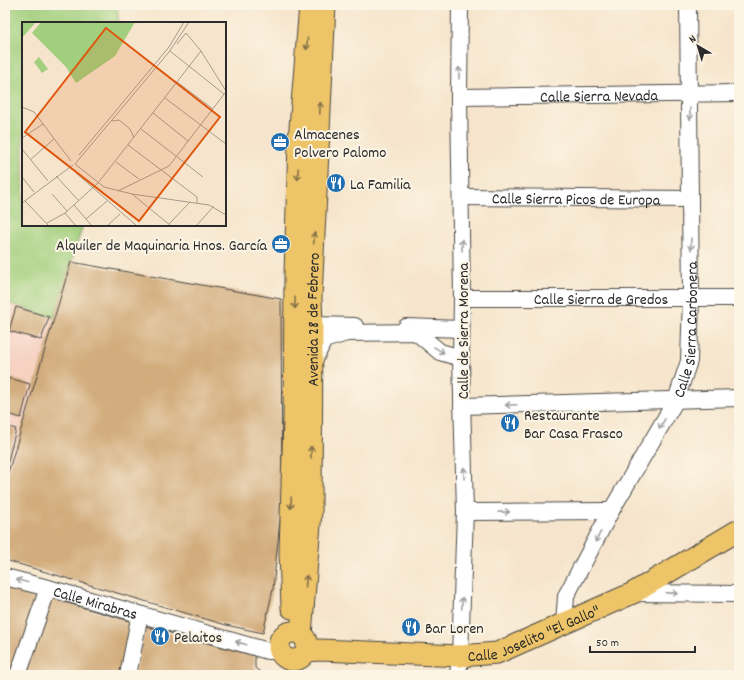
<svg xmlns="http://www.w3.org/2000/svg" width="744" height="680" viewBox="0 0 744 680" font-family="Dekko,sans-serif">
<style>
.built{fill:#f6d2c3}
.green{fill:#a1cf7d;stroke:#667d54}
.building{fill:#d2ac7b}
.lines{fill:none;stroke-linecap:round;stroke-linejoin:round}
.minor-casing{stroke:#494743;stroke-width:18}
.major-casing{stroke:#494743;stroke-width:23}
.minor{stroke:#fff;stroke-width:16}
.major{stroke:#eec469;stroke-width:21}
.oneway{stroke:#837047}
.oneway2{stroke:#a0a0a0}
.labels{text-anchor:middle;stroke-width:4;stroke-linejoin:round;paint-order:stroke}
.street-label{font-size:16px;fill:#2b2b2b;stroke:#fcf5e5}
.poi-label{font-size:16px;fill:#2b2b2b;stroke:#fcf5e5;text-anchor:start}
.inset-road{fill:none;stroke:#a59b8c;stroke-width:1}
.view{fill:#df570e;fill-opacity:0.15;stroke:#df570e;stroke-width:2}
.inset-edge{fill:none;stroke:#2b2b2b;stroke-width:2}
</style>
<rect width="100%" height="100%" fill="#fcf5e5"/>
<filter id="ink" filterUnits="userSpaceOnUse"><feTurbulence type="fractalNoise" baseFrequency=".025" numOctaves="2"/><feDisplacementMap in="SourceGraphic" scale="8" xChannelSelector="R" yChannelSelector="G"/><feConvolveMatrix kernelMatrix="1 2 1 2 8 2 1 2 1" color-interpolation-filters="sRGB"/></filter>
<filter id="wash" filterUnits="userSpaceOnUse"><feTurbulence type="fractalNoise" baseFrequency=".012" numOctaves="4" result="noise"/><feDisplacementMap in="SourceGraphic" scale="16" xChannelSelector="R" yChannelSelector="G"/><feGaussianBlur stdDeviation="0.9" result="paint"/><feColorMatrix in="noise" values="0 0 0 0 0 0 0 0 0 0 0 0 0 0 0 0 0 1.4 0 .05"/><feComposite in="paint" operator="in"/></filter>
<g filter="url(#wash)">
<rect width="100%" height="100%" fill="#f6e5cc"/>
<path class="built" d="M 5,302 L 54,318 L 5,483 Z"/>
<path class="green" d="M 5,5 L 117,5 L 119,23 L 23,23 L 23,225 L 83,225 L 54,318 L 5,302 Z"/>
<g id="blocks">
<g class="building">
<path d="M 71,262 L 281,299 L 282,500 L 273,589 L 263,633 L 226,625 L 5,560 L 5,483 Z"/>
<path d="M 16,307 L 49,317 L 41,340 L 9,331 Z"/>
<path d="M 9,378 L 30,384 L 21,418 L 5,413 L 5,393 Z"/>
<path d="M 5,426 L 16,429 L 6,469 L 5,468 Z"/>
<path d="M 5,585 L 42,592 L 13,675 L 5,675 Z"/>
<path d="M 50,598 L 133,622 L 122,675 L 24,675 Z"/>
<path d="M 145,626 L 255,656 L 255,668 L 264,675 L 135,675 Z"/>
</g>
</g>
</g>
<g filter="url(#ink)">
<use href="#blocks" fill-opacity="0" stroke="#494743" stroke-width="1"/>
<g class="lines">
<g class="minor-casing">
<g id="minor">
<path id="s1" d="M 459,97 L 739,93"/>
<path id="s2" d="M 461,197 L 690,199"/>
<path id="s3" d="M 462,298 L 739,298"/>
<path d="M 312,325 L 355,326"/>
<path d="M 406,327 L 461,329"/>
<path d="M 313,363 L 324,340 L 347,333 L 416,332 L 440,352 L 461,358"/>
<path d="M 462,406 L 739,398"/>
<path d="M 465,512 L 611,511"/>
<path id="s4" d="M 5,577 L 48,588 L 268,651 L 279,651"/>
<path d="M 633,593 L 739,594"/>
<path id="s5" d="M 564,624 L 566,596 L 611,511 L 676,400 L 689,361 L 691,297 L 688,5"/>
<path d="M 18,675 L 48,588"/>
<path d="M 128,675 L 140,614"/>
<path d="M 458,675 L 460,656 L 465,512 L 461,358 L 462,298 L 459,97 L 460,5"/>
</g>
</g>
<g class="major-casing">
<g id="major">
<path d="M 292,608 L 290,552 L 294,418 L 295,274 L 299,140 L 310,5"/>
<circle cx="293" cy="646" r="14"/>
<path id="s6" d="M 301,634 L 311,512 L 312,325 L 311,297 L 325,5"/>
<path id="s7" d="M 306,651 L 320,650 L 460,656 L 497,653 L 633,593 L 739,530"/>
</g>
</g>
<use href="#minor" class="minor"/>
<use href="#major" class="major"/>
</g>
<defs><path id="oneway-shaft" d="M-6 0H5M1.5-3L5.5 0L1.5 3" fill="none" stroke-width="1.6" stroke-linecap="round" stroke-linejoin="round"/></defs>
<g class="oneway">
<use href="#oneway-shaft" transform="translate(307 44) rotate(95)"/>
<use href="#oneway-shaft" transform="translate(320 108) rotate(-88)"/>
<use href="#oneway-shaft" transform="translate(298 174) rotate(92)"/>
<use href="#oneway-shaft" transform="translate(314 238) rotate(-87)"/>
<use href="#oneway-shaft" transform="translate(295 303) rotate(90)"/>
<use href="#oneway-shaft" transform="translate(311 452) rotate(-90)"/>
<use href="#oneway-shaft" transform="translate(291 503) rotate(92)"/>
<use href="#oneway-shaft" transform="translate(306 581) rotate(-85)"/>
</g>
<g class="oneway2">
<use href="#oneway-shaft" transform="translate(459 73) rotate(-90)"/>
<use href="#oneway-shaft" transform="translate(690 114) rotate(89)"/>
<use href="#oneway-shaft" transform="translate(691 244) rotate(89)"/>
<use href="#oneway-shaft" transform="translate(462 245) rotate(-90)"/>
<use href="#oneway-shaft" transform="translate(439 350) rotate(31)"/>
<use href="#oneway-shaft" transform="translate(511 405) rotate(178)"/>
<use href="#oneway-shaft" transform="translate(662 424) rotate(120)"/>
<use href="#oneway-shaft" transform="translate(464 473) rotate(-91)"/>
<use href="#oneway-shaft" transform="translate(504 512) rotate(-1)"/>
<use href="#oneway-shaft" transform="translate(598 537) rotate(118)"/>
<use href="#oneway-shaft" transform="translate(22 581) rotate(-166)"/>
<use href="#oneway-shaft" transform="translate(672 593) rotate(1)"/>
<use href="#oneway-shaft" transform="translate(462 603) rotate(-88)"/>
<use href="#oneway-shaft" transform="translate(241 643) rotate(-164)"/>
</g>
</g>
<defs>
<g id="office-disc" transform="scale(1)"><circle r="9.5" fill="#1f6fb2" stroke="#fcf5e5"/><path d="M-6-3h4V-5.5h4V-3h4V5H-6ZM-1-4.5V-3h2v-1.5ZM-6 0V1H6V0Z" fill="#fff"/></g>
<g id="restaurant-disc" transform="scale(1)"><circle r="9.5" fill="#1f6fb2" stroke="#fcf5e5"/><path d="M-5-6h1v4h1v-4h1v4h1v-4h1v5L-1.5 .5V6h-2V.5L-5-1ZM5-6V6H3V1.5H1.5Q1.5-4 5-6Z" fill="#fff"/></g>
</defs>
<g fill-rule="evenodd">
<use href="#office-disc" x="280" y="142"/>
<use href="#restaurant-disc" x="336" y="183"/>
<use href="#office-disc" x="281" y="244"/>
<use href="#restaurant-disc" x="510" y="423"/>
<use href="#restaurant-disc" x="411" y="627"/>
<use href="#restaurant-disc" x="160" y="636"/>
</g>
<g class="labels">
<g class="street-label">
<text dy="6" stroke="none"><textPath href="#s1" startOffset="140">Calle Sierra Nevada</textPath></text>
<text dy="6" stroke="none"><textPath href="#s2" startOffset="115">Calle Sierra Picos de Europa</textPath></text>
<text dy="6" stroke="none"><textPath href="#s3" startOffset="139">Calle Sierra de Gredos</textPath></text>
<text dy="6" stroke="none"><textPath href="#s6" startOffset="315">Avenida 28 de Febrero</textPath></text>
<text dy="6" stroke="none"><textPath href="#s5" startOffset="325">Calle Sierra Carbonera</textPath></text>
<text transform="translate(462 331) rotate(-90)" y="6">Calle de Sierra Morena</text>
<text dy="6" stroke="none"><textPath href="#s4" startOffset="94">Calle Mirabras</textPath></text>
<text dy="6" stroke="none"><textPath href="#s7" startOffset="232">Calle Joselito "El Gallo"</textPath></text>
</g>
<g class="poi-label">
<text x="294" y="139">Almacenes<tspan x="294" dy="18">Polvero Palomo</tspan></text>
<text x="350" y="189">La Familia</text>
<text x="267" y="250" text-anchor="end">Alquiler de Maquinaria Hnos. García</text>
<text x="524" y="420">Restaurante<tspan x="524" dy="18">Bar Casa Frasco</tspan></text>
<text x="425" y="633">Bar Loren</text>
<text x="174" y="642">Pelaitos</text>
</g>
</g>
<g transform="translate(22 22)">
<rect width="204" height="204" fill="#f6e5cc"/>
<path d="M 0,0 L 14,0 L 0,16 ZM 19,0 L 113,0 L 93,34 L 54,61 L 44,45 L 10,11 ZM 17,35 L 26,47 L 20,51 L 12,40 Z" fill="#a1cf7d"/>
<path class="inset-road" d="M 155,22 L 164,11 L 179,29 L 204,69M 148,29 L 202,72M 155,60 L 191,87M 143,76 L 204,122M 0,85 L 12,90 L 49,139M 131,91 L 166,119M 90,99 L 97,98 L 108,107 L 112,116M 119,107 L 181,155M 0,116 L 21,102M 106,123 L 175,175 L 175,181M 0,127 L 26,159M 57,133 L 147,25 L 162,0M 8,138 L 32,117M 94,140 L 117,157M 53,142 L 147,30 L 167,0M 53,142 L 82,165 L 110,172 L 187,183 L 204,193M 54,151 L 115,204M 34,154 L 57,179M 0,155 L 12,170M 96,169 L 147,144 L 203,71M 30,172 L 45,189M 110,172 L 149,204M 3,179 L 27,204M 0,181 L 51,143M 52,183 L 70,204M 43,191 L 54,204M 64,197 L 85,179M 25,201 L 43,191 L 76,161 L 179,29M 147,202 L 168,180M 85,204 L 98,192M 174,204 L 192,184"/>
<path class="view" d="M 84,6 L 198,95 L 117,199 L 3,110 Z"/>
<rect width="204" height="204" class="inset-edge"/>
</g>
<rect width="744" height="680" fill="none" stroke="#fcf5e5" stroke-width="20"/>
<g transform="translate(698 46) rotate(322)" stroke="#fcf5e5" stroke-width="3" paint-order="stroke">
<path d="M0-3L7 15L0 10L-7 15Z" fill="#2b2b2b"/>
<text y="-6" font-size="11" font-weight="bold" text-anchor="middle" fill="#2b2b2b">N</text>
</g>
<path d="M590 646v6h105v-6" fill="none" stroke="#2b2b2b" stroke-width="2"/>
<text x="596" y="646" font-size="12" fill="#2b2b2b" stroke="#fcf5e5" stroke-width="3" paint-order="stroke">50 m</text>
</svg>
